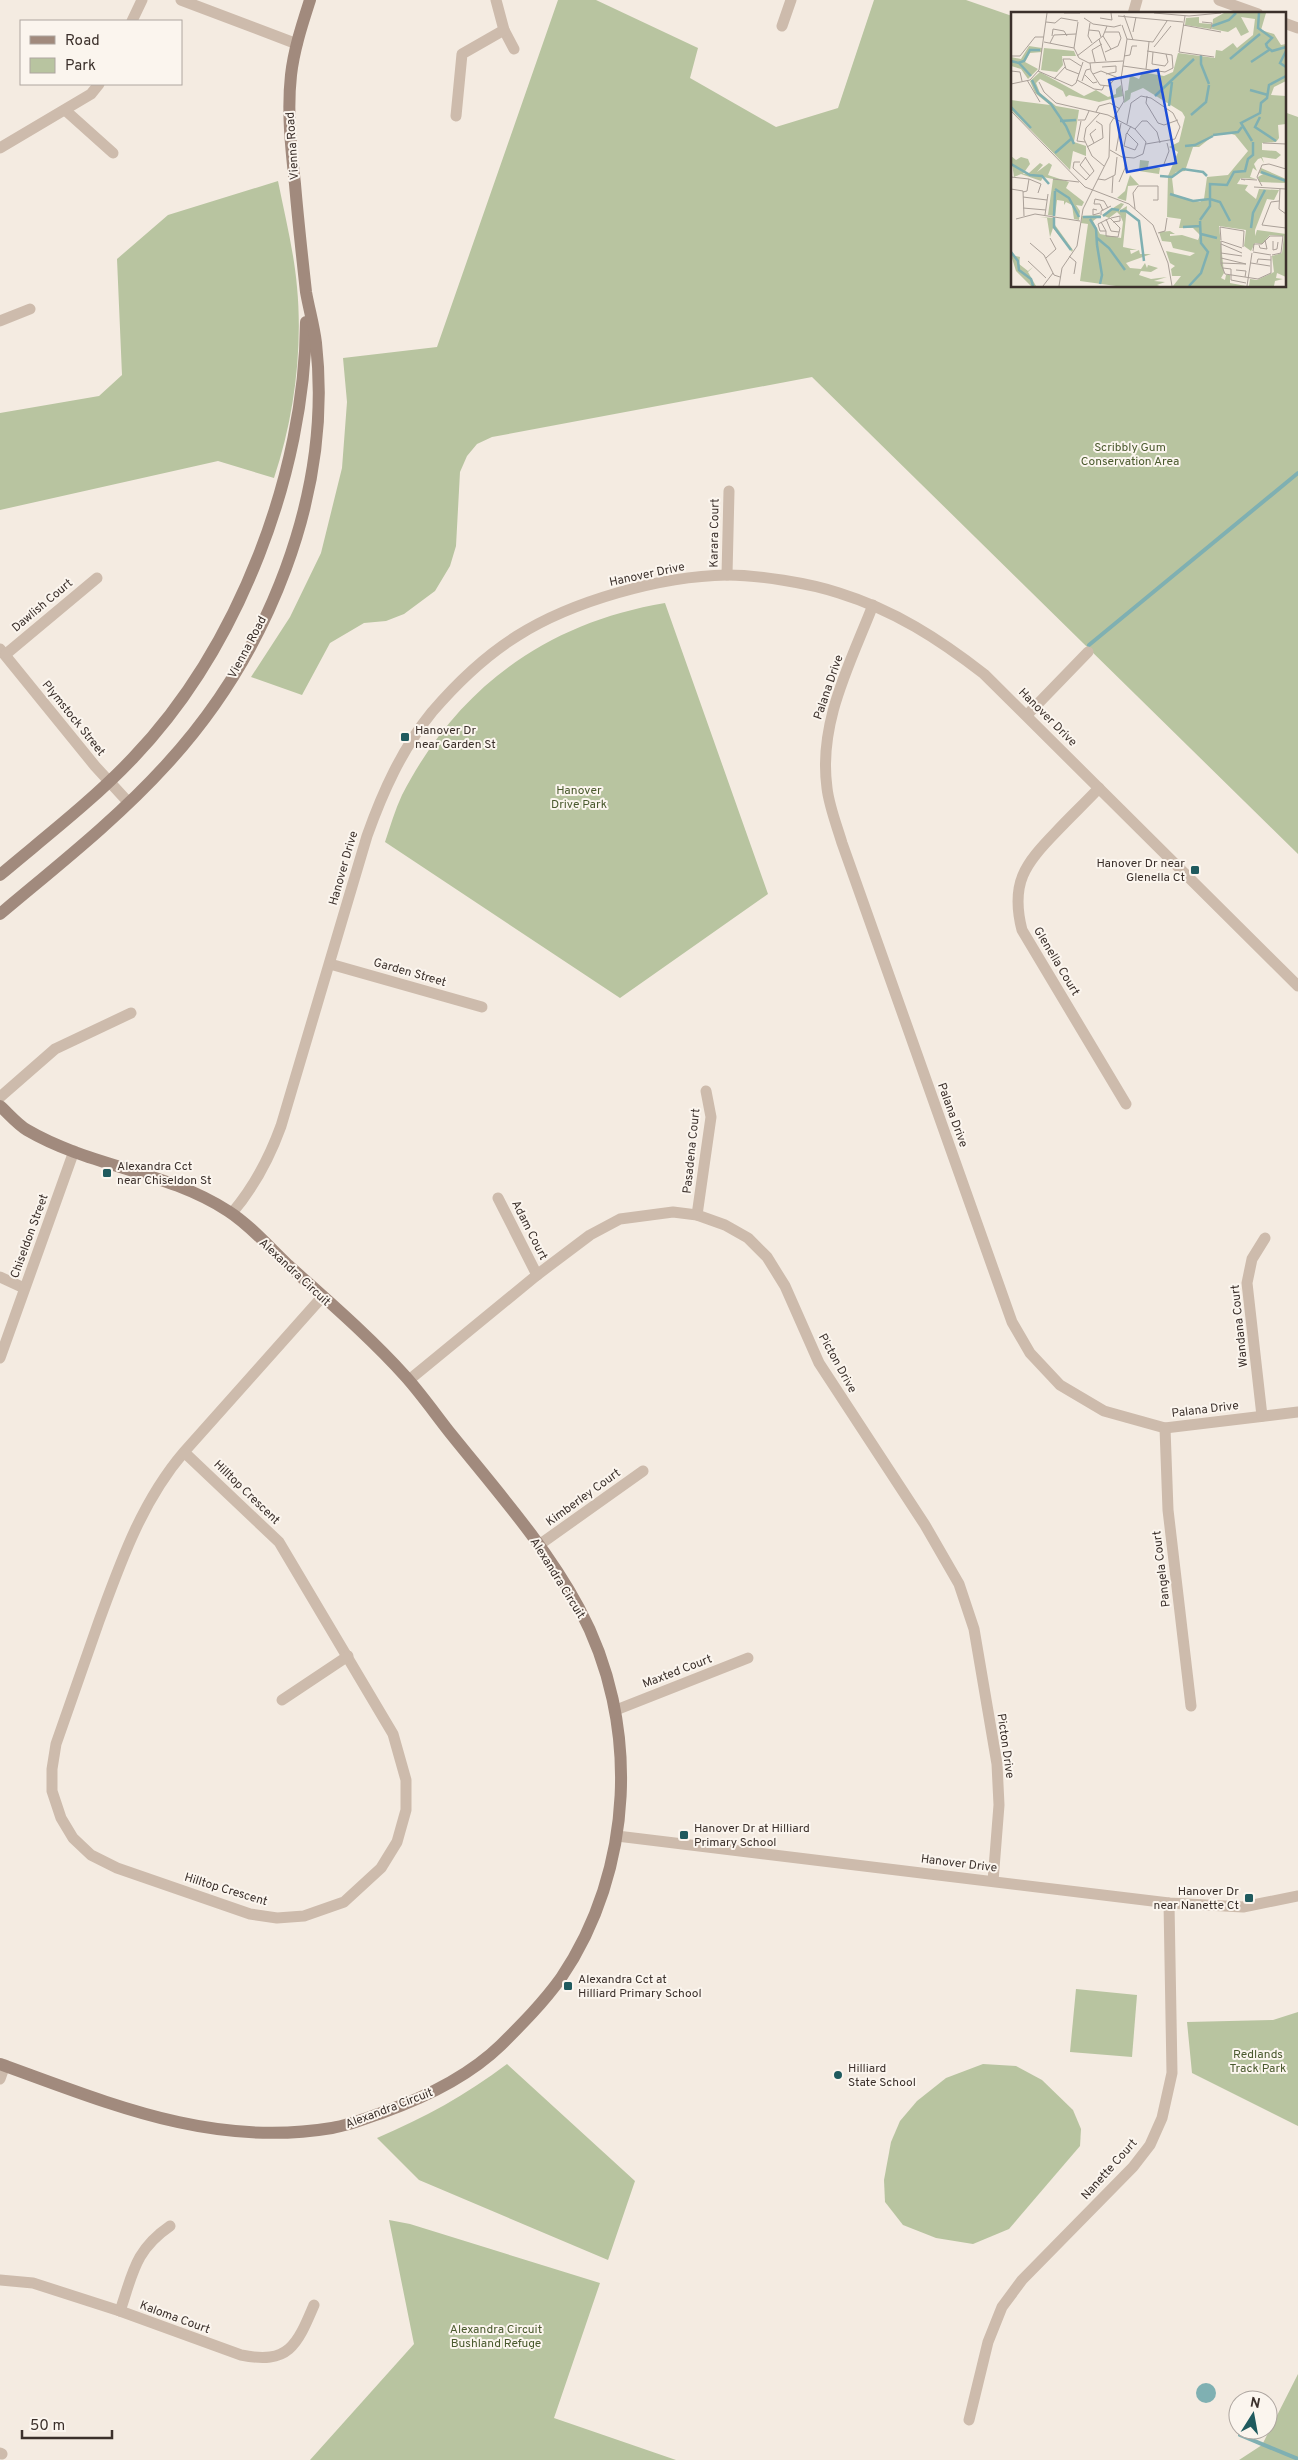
<svg xmlns="http://www.w3.org/2000/svg" width="1298" height="2460" viewBox="0 0 1298 2460" font-family="Overpass,sans-serif">
<style>
.green{fill:#b8c4a0}
.water{fill:#7fb0b2}
.lines{fill:none;stroke-linecap:round;stroke-linejoin:round}
.stream{stroke:#7fb0b2;stroke-width:4}
.street{stroke:#cdbbac;stroke-width:11}
.secondary{stroke:#a18a7d;stroke-width:12}
.poi-dot{fill:#1f5a5e;stroke:#fbf5ee;stroke-width:2}
.labels{text-anchor:middle;stroke-width:4;stroke-linejoin:round;paint-order:stroke}
.street-label{font-size:12px;fill:#3b302b;stroke:#fbf5ee}
.park-label{font-size:12px;fill:#4a5a2e;stroke:#fbf5ee}
.poi-label{font-size:12px;fill:#3b302b;stroke:#fbf5ee;text-anchor:start}
.inset-river{fill:none;stroke:#7fb0b2;stroke-width:2.5}
.inset-road{fill:none;stroke:#aaa098;stroke-width:1}
.view{fill:#1d4ed8;fill-opacity:0.15;stroke:#1d4ed8;stroke-width:2.5}
.inset-edge{fill:none;stroke:#3b302b;stroke-width:2.5}
</style>
<rect width="100%" height="100%" fill="#f4ebe1"/>
<g class="green">
<path d="M 558,0 L 596,0 L 698,48 L 690,78 L 776,127 L 838,108 L 874,0 L 966,0 L 1012,16 L 1012,286 L 1284,286 L 1284,112 L 1298,117 L 1298,854 L 812,377 L 492,437 L 477,444 L 467,456 L 460,472 L 456,546 L 450,566 L 435,591 L 404,614 L 386,621 L 364,623 L 330,643 L 302,695 L 251,677 L 290,617 L 321,553 L 342,468 L 347,402 L 343,358 L 437,347 Z"/>
<path d="M 278,181 C 285,216 294,252 297,287 C 303,349 294,419 274,478 L 218,461 L 0,510 L 0,413 L 99,396 L 122,375 L 117,259 L 168,215 Z"/>
<path d="M 665,603 L 768,894 L 620,998 L 385,842 C 390,827 395,810 402,795 C 457,688 546,623 665,603 Z"/>
<path d="M 1076,1989 L 1137,1995 L 1132,2057 L 1070,2052 Z"/>
<path d="M 1298,2012 L 1298,2126 L 1192,2073 L 1187,2022 L 1273,2020 Z"/>
<path d="M 507,2064 L 635,2181 L 608,2260 L 419,2180 L 377,2138 C 424,2118 466,2095 507,2064 Z"/>
<path d="M 983,2064 L 1016,2066 L 1042,2080 L 1073,2110 L 1081,2129 L 1080,2146 L 1009,2229 L 973,2244 L 936,2238 L 903,2225 L 885,2202 L 884,2180 L 891,2142 L 900,2121 L 917,2101 L 946,2078 Z"/>
<path d="M 389,2220 L 410,2224 L 600,2283 L 554,2418 L 676,2460 L 310,2460 L 414,2344 Z"/>
<path d="M 1298,2374 L 1298,2460 L 1239,2460 L 1262,2445 Z"/>
</g>
<circle class="water" cx="1206" cy="2393" r="10"/>
<g class="lines">
<g class="stream">
<path d="M 1089,645 L 1298,473"/>
<path d="M 1240,2435 L 1298,2459"/>
</g>
<g class="street">
<path d="M 181,0 L 297,44"/>
<path d="M 496,0 L 504,30 L 514,49"/>
<path d="M 1219,0 L 1258,14"/>
<path d="M 1133,14 L 1137,0"/>
<path d="M 132,21 L 142,0"/>
<path d="M 1284,23 L 1298,28"/>
<path d="M 782,26 L 791,0"/>
<path d="M 65,110 L 113,153"/>
<path d="M 456,116 L 462,54 L 504,30"/>
<path d="M 0,148 L 91,94 L 99,84"/>
<path d="M 0,321 L 30,309"/>
<path d="M 727,575 L 729,491"/>
<path d="M 873,605 C 850,664 818,723 827,788 C 829,806 837,826 842,843 L 1012,1322 L 1030,1353 L 1060,1385 L 1104,1411 L 1165,1428 L 1298,1412"/>
<path d="M 0,649 L 95,766 L 129,803"/>
<path d="M 6,654 L 97,578"/>
<path d="M 1027,715 L 1088,652"/>
<path d="M 1099,788 C 1085,803 1070,817 1056,832 C 1025,864 1010,883 1022,930 L 1126,1104"/>
<path d="M 330,964 L 482,1007"/>
<path d="M 0,1097 L 55,1049 L 131,1013"/>
<path d="M 498,1198 L 537,1275"/>
<path d="M 232,1213 C 255,1186 269,1159 281,1126 L 367,836 C 383,791 402,749 432,712 C 456,684 485,656 517,636 C 572,601 661,576 727,575 C 758,575 809,583 839,593 C 894,610 939,639 984,674 L 1298,986"/>
<path d="M 697,1215 L 711,1117 L 706,1091"/>
<path d="M 0,1277 L 24,1288"/>
<path d="M 0,1358 L 74,1151"/>
<path d="M 409,1380 L 537,1275 L 590,1235 L 620,1219 L 673,1212 L 697,1215 L 725,1225 L 748,1238 L 767,1257 L 785,1286 L 819,1363 L 925,1525 L 959,1584 L 974,1629 L 997,1764 L 999,1805 L 993,1881"/>
<path d="M 1262,1416 L 1247,1283 L 1252,1259 L 1265,1238"/>
<path d="M 1165,1428 L 1168,1510 L 1191,1706"/>
<path d="M 184,1452 L 279,1542 L 393,1734 L 406,1780 L 406,1810 L 397,1842 L 381,1868 L 344,1902 L 304,1916 L 277,1918 L 250,1914 L 117,1868 L 91,1855 L 73,1838 L 61,1818 L 52,1791 L 52,1769 L 56,1744 C 70,1703 85,1662 99,1621 C 121,1561 142,1501 184,1452 L 323,1296"/>
<path d="M 539,1545 L 643,1471"/>
<path d="M 282,1700 L 348,1656"/>
<path d="M 616,1710 L 748,1658"/>
<path d="M 617,1836 L 1169,1903 L 1243,1907 L 1298,1896"/>
<path d="M 0,2079 L 5,2065"/>
<path d="M 0,2280 L 33,2283 L 120,2311 L 241,2355 C 289,2365 297,2345 314,2305"/>
<path d="M 120,2311 C 133,2273 135,2250 170,2226"/>
<path d="M 969,2420 L 988,2342 L 1002,2307 L 1022,2280 L 1133,2167 L 1150,2145 L 1162,2118 L 1172,2073 L 1169,1903"/>
<path d="M 0,2453 L 2,2454"/>
</g>
<g class="secondary">
<path d="M 0,875 C 45,837 92,801 133,758 C 239,647 305,473 306,322"/>
<path d="M 0,914 C 57,866 116,820 166,765 C 268,654 333,494 316,343 C 314,326 309,309 306,292 C 302,256 298,220 295,184 C 291,148 287,111 291,75 C 294,49 302,25 310,0"/>
<path d="M 0,1106 C 9,1114 17,1124 27,1130 C 90,1167 167,1171 228,1211 C 250,1225 269,1247 288,1265 C 328,1301 370,1337 406,1377 C 422,1395 436,1415 451,1434 C 496,1490 545,1545 579,1608 C 641,1723 634,1870 561,1978 C 543,2003 522,2024 501,2045 C 469,2076 426,2097 384,2112 C 367,2118 350,2125 332,2128 C 212,2148 111,2104 0,2064"/>
</g>
</g>
<g class="poi-dot">
<rect x="400" y="732" width="10" height="10" rx="2.5"/>
<rect x="1190" y="865" width="10" height="10" rx="2.5"/>
<rect x="102" y="1168" width="10" height="10" rx="2.5"/>
<rect x="679" y="1830" width="10" height="10" rx="2.5"/>
<rect x="1244" y="1893" width="10" height="10" rx="2.5"/>
<rect x="563" y="1981" width="10" height="10" rx="2.5"/>
<circle cx="838" cy="2075" r="5"/>
</g>
<g class="labels">
<g class="street-label">
<text transform="translate(292 146) rotate(-94)" y="4">Vienna Road</text>
<text transform="translate(714 533) rotate(-89)" y="4">Karara Court</text>
<text transform="translate(647 574) rotate(-12)" y="4">Hanover Drive</text>
<text transform="translate(42 605) rotate(-40)" y="4">Dawlish Court</text>
<text transform="translate(247 647) rotate(-62)" y="4">Vienna Road</text>
<text transform="translate(828 687) rotate(-71)" y="4">Palana Drive</text>
<text transform="translate(1048 717) rotate(45)" y="4">Hanover Drive</text>
<text transform="translate(74 718) rotate(51)" y="4">Plymstock Street</text>
<text transform="translate(343 868) rotate(-74)" y="4">Hanover Drive</text>
<text transform="translate(1057 961) rotate(59)" y="4">Glenella Court</text>
<text transform="translate(410 972) rotate(16)" y="4">Garden Street</text>
<text transform="translate(953 1115) rotate(70)" y="4">Palana Drive</text>
<text transform="translate(691 1151) rotate(-84)" y="4">Pasadena Court</text>
<text transform="translate(530 1230) rotate(63)" y="4">Adam Court</text>
<text transform="translate(29 1236) rotate(-70)" y="4">Chiseldon Street</text>
<text transform="translate(295 1272) rotate(43)" y="4">Alexandra Circuit</text>
<text transform="translate(1239 1326) rotate(-96)" y="4">Wandana Court</text>
<text transform="translate(838 1363) rotate(61)" y="4">Picton Drive</text>
<text transform="translate(1205 1409) rotate(-7)" y="4">Palana Drive</text>
<text transform="translate(247 1492) rotate(44)" y="4">Hilltop Crescent</text>
<text transform="translate(583 1497) rotate(-36)" y="4">Kimberley Court</text>
<text transform="translate(1161 1569) rotate(-97)" y="4">Pangela Court</text>
<text transform="translate(558 1578) rotate(58)" y="4">Alexandra Circuit</text>
<text transform="translate(677 1671) rotate(-21)" y="4">Maxted Court</text>
<text transform="translate(1006 1746) rotate(82)" y="4">Picton Drive</text>
<text transform="translate(959 1863) rotate(7)" y="4">Hanover Drive</text>
<text transform="translate(226 1889) rotate(17)" y="4">Hilltop Crescent</text>
<text transform="translate(389 2108) rotate(-21)" y="4">Alexandra Circuit</text>
<text transform="translate(1109 2169) rotate(-48)" y="4">Nanette Court</text>
<text transform="translate(175 2317) rotate(20)" y="4">Kaloma Court</text>
</g>
<g class="park-label">
<text x="1130" y="451">Scribbly Gum<tspan x="1130" dy="14">Conservation Area</tspan></text>
<text x="579" y="794">Hanover<tspan x="579" dy="14">Drive Park</tspan></text>
<text x="1258" y="2058">Redlands<tspan x="1258" dy="14">Track Park</tspan></text>
<text x="496" y="2333">Alexandra Circuit<tspan x="496" dy="14">Bushland Refuge</tspan></text>
</g>
<g class="poi-label">
<text x="415" y="734">Hanover Dr<tspan x="415" dy="14">near Garden St</tspan></text>
<text x="1185" y="867" text-anchor="end">Hanover Dr near<tspan x="1185" dy="14">Glenella Ct</tspan></text>
<text x="117" y="1170">Alexandra Cct<tspan x="117" dy="14">near Chiseldon St</tspan></text>
<text x="694" y="1832">Hanover Dr at Hilliard<tspan x="694" dy="14">Primary School</tspan></text>
<text x="1239" y="1895" text-anchor="end">Hanover Dr<tspan x="1239" dy="14">near Nanette Ct</tspan></text>
<text x="578" y="1983">Alexandra Cct at<tspan x="578" dy="14">Hilliard Primary School</tspan></text>
<text x="848" y="2072">Hilliard<tspan x="848" dy="14">State School</tspan></text>
</g>
</g>
<g transform="translate(1011 12)">
<rect width="275" height="275" fill="#f4ebe1"/>
<path d="M 213,1 L 255,1 L 250,18 L 263,22 L 270,33 L 275,32 L 275,69 L 263,75 L 260,83 L 275,84 L 275,112 L 267,113 L 268,126 L 265,130 L 251,131 L 251,138 L 265,139 L 270,143 L 265,147 L 251,145 L 253,151 L 250,146 L 247,147 L 243,152 L 246,159 L 242,156 L 239,165 L 245,167 L 230,166 L 226,172 L 237,173 L 234,178 L 245,187 L 248,177 L 268,178 L 263,188 L 256,187 L 244,218 L 244,224 L 246,218 L 275,222 L 275,265 L 266,261 L 265,266 L 272,267 L 264,269 L 263,274 L 238,274 L 239,267 L 246,268 L 263,260 L 261,244 L 271,241 L 273,224 L 259,223 L 251,232 L 244,231 L 240,239 L 233,234 L 235,218 L 208,214 L 213,261 L 210,266 L 214,268 L 215,263 L 219,263 L 219,271 L 235,274 L 162,274 L 170,264 L 161,264 L 160,257 L 164,254 L 159,251 L 155,239 L 179,244 L 184,241 L 162,236 L 160,230 L 151,229 L 148,220 L 159,219 L 164,222 L 159,222 L 159,224 L 171,223 L 187,228 L 189,223 L 182,216 L 168,216 L 170,207 L 156,205 L 157,164 L 167,140 L 158,135 L 168,130 L 174,105 L 171,100 L 132,76 L 120,81 L 119,87 L 113,91 L 114,79 L 117,78 L 119,63 L 128,67 L 131,60 L 153,64 L 162,60 L 167,41 L 204,46 L 205,38 L 211,39 L 222,31 L 226,36 L 242,23 L 244,7 L 230,5 L 238,20 L 230,24 L 225,15 L 217,20 L 201,17 L 202,7 ZM 217,121 L 224,123 L 237,139 L 217,163 L 196,165 L 193,187 L 189,190 L 163,183 L 161,166 L 165,160 L 174,159 L 182,135 L 188,135 L 202,124 ZM 188,5 L 188,11 L 200,12 L 200,17 L 174,13 L 175,6 ZM 18,34 L 31,36 L 31,40 L 19,41 L 14,50 L 27,57 L 17,67 L 10,57 L 0,54 L 0,45 L 10,47 ZM 33,36 L 63,39 L 65,44 L 51,44 L 52,53 L 46,60 L 30,58 ZM 29,60 L 73,84 L 85,78 L 97,85 L 105,82 L 105,77 L 110,73 L 112,84 L 88,90 L 58,83 L 55,85 L 52,79 L 29,67 L 25,71 L 29,81 L 45,94 L 68,98 L 63,130 L 75,134 L 75,144 L 62,139 L 59,158 L 0,98 L 0,88 L 39,93 L 24,81 L 19,69 ZM 0,144 L 5,148 L 10,145 L 17,147 L 19,152 L 12,162 L 18,161 L 29,151 L 32,153 L 26,160 L 38,151 L 41,153 L 37,163 L 58,170 L 55,176 L 73,190 L 71,194 L 65,193 L 69,199 L 68,208 L 63,207 L 61,193 L 55,190 L 53,193 L 53,189 L 46,188 L 44,204 L 37,203 L 42,167 L 32,165 L 30,169 L 10,162 L 3,165 ZM 129,148 L 138,149 L 137,155 L 149,156 L 148,162 L 128,159 ZM 250,156 L 275,167 L 275,171 L 248,170 L 247,165 L 252,162 L 248,161 ZM 119,163 L 128,173 L 117,174 L 115,189 L 106,186 L 114,179 ZM 110,191 L 113,192 L 108,199 L 116,194 L 112,235 L 126,238 L 119,238 L 120,242 L 128,238 L 129,242 L 140,242 L 115,251 L 119,256 L 130,257 L 134,251 L 136,256 L 137,253 L 147,256 L 140,260 L 130,259 L 128,263 L 140,267 L 156,265 L 143,269 L 154,270 L 146,273 L 149,274 L 105,274 L 69,269 L 77,212 L 70,211 L 71,204 L 90,203 L 82,209 L 89,222 L 110,226 L 112,210 L 109,203 L 106,200 L 98,206 L 91,203 ZM 29,205 L 44,206 L 44,213 L 62,238 L 61,240 L 42,216 L 39,225 L 36,206 ZM 0,243 L 9,245 L 8,252 L 17,259 L 22,255 L 17,260 L 25,274 L 20,274 L 5,259 Z" fill="#b8c4a0" fill-rule="evenodd"/>
<path class="inset-river" d="M 248,1 L 247,16 L 261,26 L 255,32 L 256,35 L 261,39 L 275,35M 201,14 L 218,8 L 225,1M 275,39 L 269,51 L 275,55M 190,43 L 190,52 L 198,72M 219,47 L 249,22M 0,49 L 8,51 L 20,64M 240,50 L 258,38M 7,51 L 13,49 L 19,38 L 29,38M 21,68 L 27,81 L 40,92 L 55,114 L 63,132M 239,78 L 257,83M 144,84 L 183,47M 158,94 L 161,70M 0,95 L 20,116M 180,103 L 195,90 L 198,73M 249,105 L 244,115 L 265,129M 49,109 L 65,108M 202,123 L 227,120 L 231,115M 241,129 L 230,111 L 249,101 L 250,91 L 256,86 L 258,73 L 275,64M 174,134 L 184,133 L 202,124M 44,141 L 60,127M 0,152 L 19,163 L 31,164 L 38,172M 250,160 L 275,169M 149,164 L 161,165 L 172,157 L 192,160 L 196,164M 44,177 L 58,186 L 68,205M 159,182 L 182,189 L 199,187 L 209,190 L 219,209M 109,199 L 115,199 L 128,209 L 133,249M 43,204 L 44,179M 92,204 L 101,197 L 108,198M 43,205 L 43,215 L 60,238M 72,205 L 90,205M 79,207 L 85,217 L 86,233M 189,208 L 199,194 L 199,172 L 216,173 L 223,160 L 234,159 L 237,147 L 242,143 L 242,130M 172,215 L 189,214M 240,216 L 242,201 L 254,178M 190,222 L 206,226M 86,226 L 98,236 L 114,258M 86,233 L 91,263 L 89,272M 0,240 L 7,249 L 8,258 L 20,267 L 22,274M 178,274 L 190,261 L 197,240 L 190,231 L 189,209"/>
<path class="inset-road" d="M 53,1 L 69,1M 143,1 L 178,4 L 210,1M 113,3 L 122,28M 107,4 L 172,10M 174,4 L 168,40 L 203,45M 73,6 L 82,12 L 103,15 L 110,13M 89,6 L 101,8 L 100,1M 35,10 L 44,11 L 50,6 L 67,9M 67,10 L 63,36 L 68,46 L 78,51 L 112,49M 191,10 L 201,11 L 200,17M 79,11 L 77,24 L 81,31M 172,13 L 210,20M 78,18 L 88,19 L 90,25M 122,20 L 125,5M 41,24 L 42,17 L 53,19 L 56,24M 92,24 L 100,37M 88,27 L 95,49M 116,27 L 142,30 L 156,9M 33,30 L 63,36M 39,31 L 43,23 L 65,22M 143,35 L 160,14M 94,40 L 107,34 L 110,26 L 108,20 L 94,20M 142,40 L 141,52 L 154,54 L 157,50 L 155,42M 0,44 L 9,44 L 24,25 L 33,25M 66,44 L 92,24 L 96,14M 113,44 L 119,43 L 121,34 L 126,34M 84,50 L 81,38 L 91,32M 79,51 L 80,59 L 89,73 L 98,74 L 104,66M 112,54 L 154,60 L 162,56 L 161,43 L 136,39M 91,55 L 105,54 L 105,60 L 95,62M 135,57 L 138,30M 0,59 L 9,60 L 11,69M 27,59 L 61,74 L 65,71 L 72,50M 68,62 L 55,57 L 52,47 L 59,47 L 70,54M 82,62 L 90,59 L 110,67M 74,63 L 82,71 L 86,70M 43,67 L 54,55M 16,68 L 29,90M 66,68 L 83,77 L 91,78 L 93,74M 71,69 L 75,58 L 79,57M 28,70 L 33,80 L 45,91 L 97,103 L 124,117 L 135,130 L 132,142 L 123,146 L 111,145 L 99,138M 0,72 L 19,68 L 28,58 L 36,1M 136,84 L 135,91 L 147,111 L 153,113 L 167,108M 0,99 L 74,175 L 118,192 L 142,213 L 157,251 L 161,274M 85,100 L 88,94 L 99,91 L 109,97M 89,101 L 75,116 L 73,127 L 81,144 L 93,154M 67,108 L 74,108 L 78,99M 70,109 L 66,129 L 74,130M 116,112 L 120,91 L 130,84 L 140,86 L 162,101 L 169,115 L 164,127 L 135,132M 124,117 L 131,109 L 136,109 L 146,120 L 149,131M 116,121 L 127,132 L 124,138 L 113,134 L 115,124 L 115,122 L 116,121 L 120,114M 83,131 L 79,122 L 85,117M 252,131 L 275,132M 76,135 L 92,126 L 91,113 L 85,109M 105,139 L 110,111M 75,145 L 69,153 L 79,164M 69,150 L 63,150 L 62,156 L 75,168 L 83,159 L 74,145M 153,152 L 158,139 L 156,131M 0,165 L 18,167 L 16,179 L 12,180M 18,167 L 30,172 L 27,181M 42,167 L 68,170M 87,167 L 94,168 L 104,163 L 106,145M 234,168 L 230,167 L 246,168M 108,170 L 114,156 L 114,145M 251,174 L 246,165 L 251,153 L 258,152 L 275,157M 243,175 L 275,177M 0,177 L 12,179 L 13,204M 269,177 L 268,197 L 275,202M 101,181 L 102,164M 12,185 L 36,188M 268,189 L 260,190 L 251,213 L 275,216M 12,196 L 35,198M 124,197 L 122,181 L 127,174 L 147,174 L 147,188 L 142,188M 86,198 L 82,197 L 82,203 L 89,201M 92,199 L 89,192 L 83,192 L 84,187 L 93,189 L 97,196M 34,203 L 37,182M 90,203 L 90,199 L 100,194M 100,206 L 109,204 L 109,209 L 102,210M 5,207 L 24,202 L 69,209M 95,207 L 100,219 L 108,220M 90,210 L 95,219 L 95,224 L 107,225 L 109,216 L 99,206 L 87,212 L 89,219 L 95,219M 147,221 L 154,219 L 156,206M 210,228 L 209,215 L 233,219 L 232,235M 262,229 L 262,238 L 266,237 L 267,230M 19,231 L 33,243 L 43,263 L 49,265M 210,232 L 231,241M 248,233 L 249,236 L 256,237 L 254,228M 231,236 L 210,229 L 210,252 L 214,262 L 247,267 L 260,261 L 260,244M 242,239 L 243,232 L 251,232 L 259,224 L 272,224 L 270,241 L 261,243M 242,240 L 260,243M 210,241 L 231,244M 58,244 L 65,250 L 63,262M 35,246 L 45,237 L 39,226M 210,246 L 235,252M 17,249 L 35,266M 210,251 L 235,252M 240,251 L 259,254M 246,251 L 247,247 L 260,248M 212,256 L 220,257 L 220,268 L 235,271M 225,258 L 235,259 L 234,265M 32,274 L 42,261M 48,274 L 51,256 L 66,234 L 72,197 L 98,145 L 99,112 L 113,89 L 110,67 L 116,27 L 111,13M 236,274 L 241,241"/>
<path class="view" d="M 147,58 L 165,151 L 116,160 L 98,68 Z"/>
<rect width="275" height="275" class="inset-edge"/>
</g>
<rect x="20" y="20" width="162" height="65" fill="#fbf5ee" stroke="#aea6a0"/>
<rect x="30" y="36" width="25" height="8" fill="#a18a7d" stroke="#aea6a0"/>
<text x="65" y="45" font-size="15" fill="#3b302b">Road</text>
<rect x="30" y="58" width="25" height="15" fill="#b8c4a0" stroke="#aea6a0"/>
<text x="65" y="70" font-size="15" fill="#3b302b">Park</text>
<g transform="translate(1253 2415) rotate(11)"><circle r="24" fill="#fbf5ee" stroke="#aea6a0"/>
<path d="M0-4L9 19L0 12L-9 19Z" fill="#1f5a5e"/>
<text y="-8" font-size="14" font-weight="bold" text-anchor="middle" fill="#3b302b">N</text>
</g>
<path d="M22 2430v8h90v-8" fill="none" stroke="#3b302b" stroke-width="2.5"/>
<text x="30" y="2430" font-size="15" fill="#3b302b" stroke="#fbf5ee" stroke-width="4" paint-order="stroke">50 m</text>
</svg>
